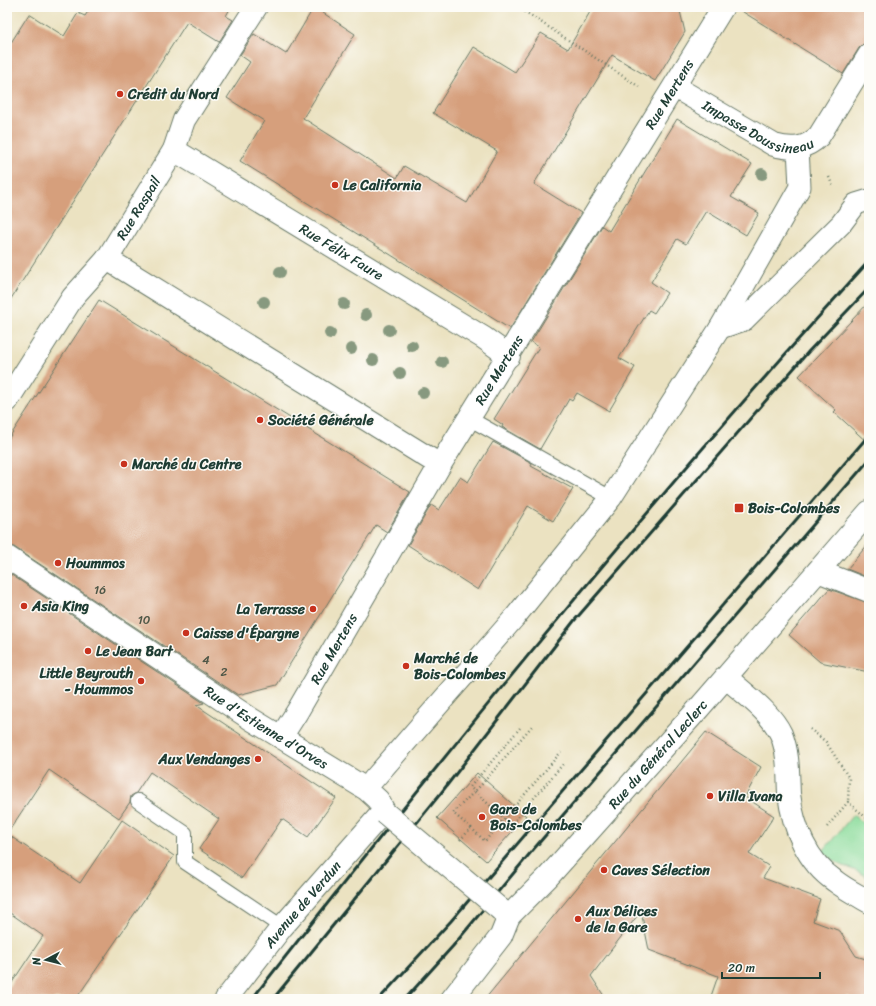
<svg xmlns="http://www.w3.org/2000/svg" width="876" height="1006" viewBox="0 0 876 1006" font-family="Sriracha,sans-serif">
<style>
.green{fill:#8bdc9b;stroke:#558c68}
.building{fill:#d69f7b}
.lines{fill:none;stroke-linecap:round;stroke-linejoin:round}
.service-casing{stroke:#667765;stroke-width:16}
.pedestrian-casing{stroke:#667765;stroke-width:23}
.minor-casing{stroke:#667765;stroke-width:24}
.tertiary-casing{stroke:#667765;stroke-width:24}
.path{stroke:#667765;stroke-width:2.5;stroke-dasharray:1 3;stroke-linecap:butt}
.service{stroke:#fff;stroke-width:14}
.pedestrian{stroke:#fff;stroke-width:21}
.minor{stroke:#fff;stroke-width:22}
.tertiary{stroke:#fff;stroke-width:22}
.rail{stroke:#1f3d34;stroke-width:3}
.tertiary-bridge-casing{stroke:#667765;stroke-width:24;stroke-linecap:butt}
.tertiary-bridge{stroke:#fff;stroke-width:22}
.tree{fill:#87997f}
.poi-dot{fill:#c8321e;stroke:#fdfcf7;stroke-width:1.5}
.labels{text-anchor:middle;stroke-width:3;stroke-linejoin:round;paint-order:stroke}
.number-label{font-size:12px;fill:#4d5646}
.poi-label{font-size:14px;font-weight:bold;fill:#1f3d34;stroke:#fdfcf7;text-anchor:start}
.street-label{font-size:14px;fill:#1f3d34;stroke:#fdfcf7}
</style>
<rect width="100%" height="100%" fill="#fdfcf7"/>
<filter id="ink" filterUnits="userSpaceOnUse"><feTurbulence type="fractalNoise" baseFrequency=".025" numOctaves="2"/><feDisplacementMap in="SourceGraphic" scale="8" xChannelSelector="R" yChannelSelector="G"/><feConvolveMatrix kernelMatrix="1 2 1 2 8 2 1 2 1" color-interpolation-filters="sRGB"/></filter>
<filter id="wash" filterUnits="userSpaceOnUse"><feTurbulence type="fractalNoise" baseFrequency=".012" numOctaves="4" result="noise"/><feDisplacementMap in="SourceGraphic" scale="16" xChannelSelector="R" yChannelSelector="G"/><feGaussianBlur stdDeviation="0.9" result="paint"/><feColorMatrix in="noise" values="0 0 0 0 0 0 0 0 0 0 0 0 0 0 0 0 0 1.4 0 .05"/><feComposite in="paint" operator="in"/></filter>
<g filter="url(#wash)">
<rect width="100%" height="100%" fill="#ebe2c1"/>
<path class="green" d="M 853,815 L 869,828 L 869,878 C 852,866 839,869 823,851 Z"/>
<g id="blocks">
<g class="building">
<path d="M 91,7 L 231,7 L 226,16 L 233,20 L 219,42 L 187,22 L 7,305 L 7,49 L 29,14 L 64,36 L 78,13 L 85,16 Z"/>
<path d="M 314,7 L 355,34 L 303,118 L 397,178 L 404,166 L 467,203 L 497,151 L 433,113 L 474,47 L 515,72 L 541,33 L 568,49 L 593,7 L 679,7 L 685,32 L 655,81 L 612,55 L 534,184 L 581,213 L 510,329 L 240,161 L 264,121 L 227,98 L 250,62 L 240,55 L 254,34 L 286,54 Z"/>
<path d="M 735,7 L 869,7 L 869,43 L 863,44 L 859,48 L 843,74 Z"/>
<path d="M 677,119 L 752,164 L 731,197 L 759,213 L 746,235 L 706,211 L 686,244 L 677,239 L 651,282 L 667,293 L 654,313 L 649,310 L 619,358 L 635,367 L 609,411 L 577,393 L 572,401 L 569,399 L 540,449 L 502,427 L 503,425 L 494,419 L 539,347 L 531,342 L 602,226 L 609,231 Z"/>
<path d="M 99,300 L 410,492 L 387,532 L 376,525 L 277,685 L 238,695 L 14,547 L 7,545 L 7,441 Z"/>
<path d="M 869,302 L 869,444 L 834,412 L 836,410 L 799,376 Z"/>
<path d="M 493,442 L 532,463 L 531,466 L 573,489 L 553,521 L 528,506 L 478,590 L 408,545 L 431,505 L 439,510 L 460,477 L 468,482 Z"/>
<path d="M 869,543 L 869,578 L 847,569 Z"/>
<path d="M 7,572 L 204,703 L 196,705 L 336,798 L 308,837 L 282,819 L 242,878 L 199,849 L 219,819 L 150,772 L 136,793 L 131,796 L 130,802 L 119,818 L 49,770 L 7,834 L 80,883 L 122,820 L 174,856 L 76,999 L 7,999 L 7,990 L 43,936 L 7,911 Z"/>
<path d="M 829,589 L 869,603 L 869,672 L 820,662 L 789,635 Z"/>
<path d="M 706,732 L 761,767 L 745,797 L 774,816 L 749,854 L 770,867 L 763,878 L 820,899 L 813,921 L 840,931 L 856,956 L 869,960 L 869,999 L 855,999 L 847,996 L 842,999 L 710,999 L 718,976 L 649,950 L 641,911 L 591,976 L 606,999 L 485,999 Z"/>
<path d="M 477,773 L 526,816 L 486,861 L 437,818 Z"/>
</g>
</g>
</g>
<g filter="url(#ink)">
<use href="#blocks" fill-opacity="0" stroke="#667765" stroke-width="1"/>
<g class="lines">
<g class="service-casing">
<g id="service">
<path d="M 470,419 L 611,498"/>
<path d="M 138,801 L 185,833 L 185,862 L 282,927"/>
</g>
</g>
<g class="pedestrian-casing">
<g id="pedestrian">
<path d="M 720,328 L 744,320 L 841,224 L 856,204 L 869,200"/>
<path d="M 373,780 L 515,617 L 611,498 L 720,328 L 800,187 L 798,148"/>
</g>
</g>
<g class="minor-casing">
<g id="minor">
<path id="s1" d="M 675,87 L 774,145 C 792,150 806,149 819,136 L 869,55"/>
<path id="s2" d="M 174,150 L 484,338 L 509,356"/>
<path d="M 107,259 L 440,465"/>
<path id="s3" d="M 7,401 L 73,297 L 107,259 L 174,150 L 184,120 L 256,7"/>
<path d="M 818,571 L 869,591"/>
<path d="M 726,677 C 744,694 770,711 781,734 C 789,754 788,774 789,794 C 793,827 807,862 835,881 C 845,889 858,895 869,902"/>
<path id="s4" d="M 281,737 L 297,712 L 440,465 L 723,7"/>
<path id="s5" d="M 226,999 L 282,927 L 383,812"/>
<path d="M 452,999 L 501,936 L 509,916"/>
</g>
</g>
<g class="tertiary-casing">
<g id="tertiary">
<path id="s6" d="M 7,557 L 251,719 L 366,789 L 378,800 L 385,813"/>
<path id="s7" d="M 501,910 L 509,916 L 548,877 L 699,708 L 869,512"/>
</g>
</g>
<g class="path">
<path d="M 518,7 L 641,88"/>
<path d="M 829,177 L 833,187"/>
<path d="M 520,728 L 470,787 L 511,825 L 563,764"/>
<path d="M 810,729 L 826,742 L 849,778 L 848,802"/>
<path d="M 827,827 L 848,802 L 869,820"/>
<path d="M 471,828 L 485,841 L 561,752"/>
<path d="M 460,840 L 471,828 L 453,813 L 482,784 L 532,726"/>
</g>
<use href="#service" class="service"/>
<use href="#pedestrian" class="pedestrian"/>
<use href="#minor" class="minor"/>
<use href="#tertiary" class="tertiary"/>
<g class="rail">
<path d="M 252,999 C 450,747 653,498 869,261"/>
<path d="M 273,999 L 441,793 L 574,621 L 809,351 L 869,288"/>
<path d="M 379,999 L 451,921 L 869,435"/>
<path d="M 405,999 L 453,946 L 532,851 L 869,460"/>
</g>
<g class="tertiary-bridge-casing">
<path id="tertiary-bridge" d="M 385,813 L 501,910"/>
</g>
<use href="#tertiary-bridge" class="tertiary-bridge"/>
</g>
<g class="tree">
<circle cx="762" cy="174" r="6"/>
<circle cx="280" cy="272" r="6"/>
<circle cx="264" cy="302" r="6"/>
<circle cx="344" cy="304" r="6"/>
<circle cx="366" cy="315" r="6"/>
<circle cx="389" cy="330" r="6"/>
<circle cx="330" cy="333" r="6"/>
<circle cx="412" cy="346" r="6"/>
<circle cx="351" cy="349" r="6"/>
<circle cx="373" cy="360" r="6"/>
<circle cx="442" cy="362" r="6"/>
<circle cx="400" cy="373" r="6"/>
<circle cx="423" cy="393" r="6"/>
</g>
</g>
<g class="poi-dot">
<circle cx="120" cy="94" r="4"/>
<circle cx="335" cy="185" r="4"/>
<circle cx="260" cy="420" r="4"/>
<circle cx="124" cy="464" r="4"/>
<rect x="734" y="503" width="10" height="10" rx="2"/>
<circle cx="58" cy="563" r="4"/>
<circle cx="24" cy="606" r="4"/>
<circle cx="313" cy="609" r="4"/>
<circle cx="186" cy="633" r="4"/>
<circle cx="88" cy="651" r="4"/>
<circle cx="406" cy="666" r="4"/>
<circle cx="141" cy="681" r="4"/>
<circle cx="258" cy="759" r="4"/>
<circle cx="710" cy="796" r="4"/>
<circle cx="482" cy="817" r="4"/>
<circle cx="604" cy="870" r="4"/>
<circle cx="578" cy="919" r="4"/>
</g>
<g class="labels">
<g class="number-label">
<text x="100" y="594">16</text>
<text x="144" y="624">10</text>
<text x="206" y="664">4</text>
<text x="224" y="676">2</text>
</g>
<g class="poi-label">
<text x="128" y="99">Crédit du Nord</text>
<text x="343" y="190">Le California</text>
<text x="268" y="425">Société Générale</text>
<text x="132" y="469">Marché du Centre</text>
<text x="748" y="513">Bois-Colombes</text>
<text x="66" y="568">Hoummos</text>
<text x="32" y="611">Asia King</text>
<text x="305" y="614" text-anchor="end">La Terrasse</text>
<text x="194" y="638">Caisse d'Épargne</text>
<text x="96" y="656">Le Jean Bart</text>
<text x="414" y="663">Marché de<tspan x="414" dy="16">Bois-Colombes</tspan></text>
<text x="133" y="678" text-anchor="end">Little Beyrouth<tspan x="133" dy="16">- Hoummos</tspan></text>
<text x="250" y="764" text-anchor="end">Aux Vendanges</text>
<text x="718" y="801">Villa Ivana</text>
<text x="490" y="814">Gare de<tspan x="490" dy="16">Bois-Colombes</tspan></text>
<text x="612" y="875">Caves Sélection</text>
<text x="586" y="916">Aux Délices<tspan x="586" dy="16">de la Gare</tspan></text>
</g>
<g class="street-label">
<text dy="5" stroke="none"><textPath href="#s4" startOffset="751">Rue Mertens</textPath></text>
<text dy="5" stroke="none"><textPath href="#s1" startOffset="94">Impasse Doussineau</textPath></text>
<text dy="5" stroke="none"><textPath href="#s3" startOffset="234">Rue Raspail</textPath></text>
<text dy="5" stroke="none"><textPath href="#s2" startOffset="196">Rue Félix Faure</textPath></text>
<text dy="5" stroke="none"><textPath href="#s4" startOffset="427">Rue Mertens</textPath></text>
<text dy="5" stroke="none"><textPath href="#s4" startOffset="103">Rue Mertens</textPath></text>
<text dy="5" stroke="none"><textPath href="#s6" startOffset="310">Rue d'Estienne d'Orves</textPath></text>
<text dy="5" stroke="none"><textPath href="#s7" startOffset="230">Rue du Général Leclerc</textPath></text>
<text dy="5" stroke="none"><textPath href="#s5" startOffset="122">Avenue de Verdun</textPath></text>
</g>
</g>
<rect width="876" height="1006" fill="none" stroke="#fdfcf7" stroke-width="24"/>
<g transform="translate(46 960) rotate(263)" stroke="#fdfcf7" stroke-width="3" paint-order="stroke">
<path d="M0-3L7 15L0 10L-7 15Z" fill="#1f3d34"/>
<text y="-6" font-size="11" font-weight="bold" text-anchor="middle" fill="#1f3d34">N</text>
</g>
<path d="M722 972v6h98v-6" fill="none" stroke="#1f3d34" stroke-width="2"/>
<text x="728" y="972" font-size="12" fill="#1f3d34" stroke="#fdfcf7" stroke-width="3" paint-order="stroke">20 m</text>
</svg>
